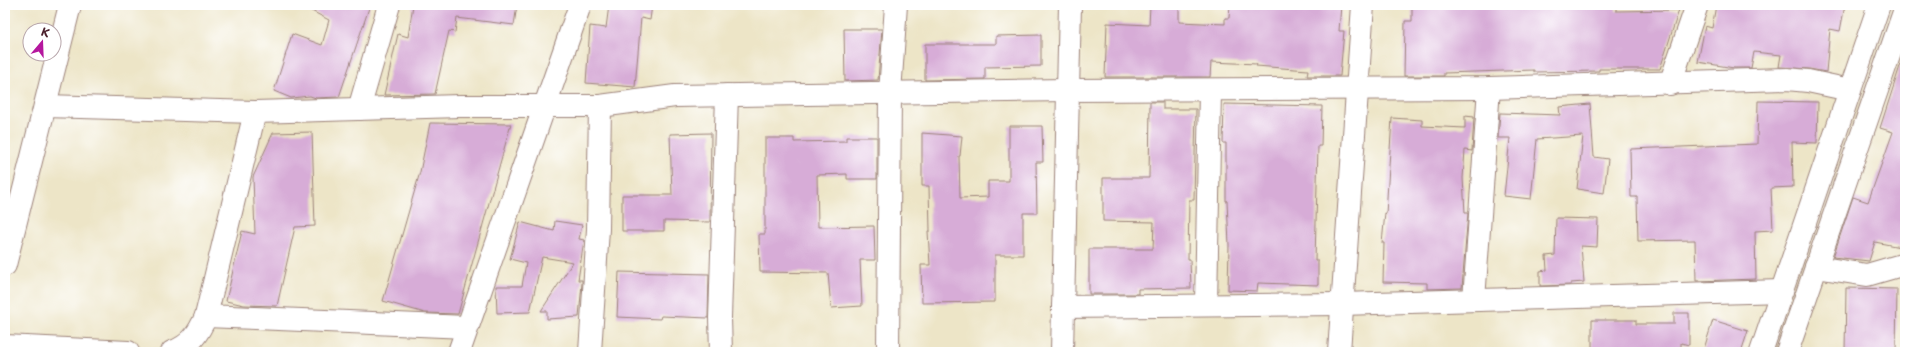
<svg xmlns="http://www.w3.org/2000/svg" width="1910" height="357" viewBox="0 0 1910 357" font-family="'Playpen Sans',sans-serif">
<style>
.building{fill:#d7acd7}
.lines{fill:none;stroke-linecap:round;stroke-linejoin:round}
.minor-casing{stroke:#9c8279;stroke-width:24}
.major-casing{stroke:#9c8279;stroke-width:24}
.minor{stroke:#fff;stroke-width:22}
.major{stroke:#fff;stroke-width:22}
</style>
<rect width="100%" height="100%" fill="#fff"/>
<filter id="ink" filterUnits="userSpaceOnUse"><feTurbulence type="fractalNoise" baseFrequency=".025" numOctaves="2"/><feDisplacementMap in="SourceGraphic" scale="8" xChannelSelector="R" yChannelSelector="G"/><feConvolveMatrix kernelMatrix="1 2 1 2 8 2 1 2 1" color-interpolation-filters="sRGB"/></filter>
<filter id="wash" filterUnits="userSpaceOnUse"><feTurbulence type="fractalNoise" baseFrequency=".012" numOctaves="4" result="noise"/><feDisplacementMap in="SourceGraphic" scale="16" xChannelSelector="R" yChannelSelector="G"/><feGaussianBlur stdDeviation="0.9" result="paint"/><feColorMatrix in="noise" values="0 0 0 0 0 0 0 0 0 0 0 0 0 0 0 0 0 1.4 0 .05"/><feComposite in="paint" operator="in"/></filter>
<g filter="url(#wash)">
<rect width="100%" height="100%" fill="#ede5c7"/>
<g id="blocks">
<g class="building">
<path d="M 300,5 L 370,5 L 339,97 L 316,98 L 310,96 L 291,98 L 274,91 L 292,34 L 322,45 L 329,20 Z"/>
<path d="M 413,5 L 517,5 L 514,25 L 457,18 L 455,32 L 449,31 L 435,94 L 384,95 L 398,34 L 408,37 Z"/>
<path d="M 609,5 L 652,5 L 650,20 L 641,18 L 635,87 L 586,83 L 590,26 L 606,28 Z"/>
<path d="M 1150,5 L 1179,5 L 1179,22 L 1225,24 L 1225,18 L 1229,18 L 1230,5 L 1341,5 L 1339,31 L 1344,31 L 1340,76 L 1307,76 L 1308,70 L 1256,66 L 1257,64 L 1211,62 L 1210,77 L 1105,77 L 1107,23 L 1149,25 Z"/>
<path d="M 1412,5 L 1616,5 L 1616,11 L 1679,10 L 1660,69 L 1599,69 L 1599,71 L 1534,72 L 1534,70 L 1444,73 L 1444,76 L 1404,76 L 1405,21 L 1412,21 Z"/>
<path d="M 1716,5 L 1845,5 L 1840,31 L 1830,29 L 1826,72 L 1809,69 L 1779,67 L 1781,55 L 1754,52 L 1751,68 L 1734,68 L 1698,62 L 1705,26 L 1712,28 Z"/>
<path d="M 844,29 L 882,29 L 878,80 L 845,81 Z"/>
<path d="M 1041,35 L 1041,66 L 985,67 L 985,79 L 925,80 L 925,44 L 996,44 L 996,36 Z"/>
<path d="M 1902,60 L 1905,60 L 1905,248 L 1875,242 L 1869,261 L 1833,257 L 1853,197 L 1868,202 L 1893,132 L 1880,128 Z"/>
<path d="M 1758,101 L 1818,102 L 1817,143 L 1792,142 L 1793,187 L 1771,188 L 1773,230 L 1755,231 L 1756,279 L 1696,281 L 1695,240 L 1638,241 L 1637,197 L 1631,197 L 1630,149 L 1757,144 Z"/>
<path d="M 1150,102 L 1163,102 L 1163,109 L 1196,109 L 1194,200 L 1189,200 L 1188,259 L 1190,259 L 1191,288 L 1138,289 L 1138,294 L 1089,294 L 1089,249 L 1153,249 L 1154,222 L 1103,221 L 1103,178 L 1149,178 Z"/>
<path d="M 1224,104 L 1322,106 L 1321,146 L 1318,146 L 1315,260 L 1318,260 L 1318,285 L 1258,283 L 1257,291 L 1228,290 L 1229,245 L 1227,201 L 1226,201 L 1226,143 L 1223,143 Z"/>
<path d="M 1590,104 L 1594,157 L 1608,159 L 1604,193 L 1577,189 L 1583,136 L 1537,139 L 1531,199 L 1504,196 L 1510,138 L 1498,138 L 1500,113 L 1560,115 L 1559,107 Z"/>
<path d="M 1465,116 L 1474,117 L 1472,151 L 1465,150 L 1463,178 L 1465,213 L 1468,213 L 1462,288 L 1427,289 L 1427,283 L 1383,282 L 1384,243 L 1382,243 L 1385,213 L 1386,214 L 1392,118 L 1422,120 L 1422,126 L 1465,128 Z"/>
<path d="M 430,123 L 511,124 L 458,314 L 425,313 L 383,301 L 420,172 Z"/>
<path d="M 1009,126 L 1042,126 L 1043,162 L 1036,162 L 1037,213 L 1023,213 L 1023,255 L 995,255 L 995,302 L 922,303 L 921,265 L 930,265 L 928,231 L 930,231 L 929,186 L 922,186 L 922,133 L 962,136 L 960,156 L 959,156 L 960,198 L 988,197 L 988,181 L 1009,181 Z"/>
<path d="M 312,132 L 315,226 L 295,227 L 277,306 L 244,305 L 226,301 L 242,231 L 255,234 L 253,177 L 273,133 Z"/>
<path d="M 711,133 L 710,222 L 664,221 L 664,231 L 622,231 L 622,195 L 672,195 L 670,134 Z"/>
<path d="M 846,137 L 877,137 L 877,179 L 847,179 L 847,174 L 817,175 L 818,227 L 874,226 L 875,260 L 860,260 L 862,306 L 831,308 L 828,273 L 760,272 L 759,234 L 765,234 L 765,138 L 794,138 L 794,142 L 846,141 Z"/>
<path d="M 1556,218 L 1598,219 L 1597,247 L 1581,246 L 1584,282 L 1571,283 L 1571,285 L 1540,286 L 1540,271 L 1547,270 L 1546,256 L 1555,255 Z"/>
<path d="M 555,221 L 582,225 L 579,239 L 584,240 L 578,280 L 582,280 L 582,283 L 579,317 L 547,319 L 547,311 L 541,311 L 573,262 L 542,257 L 530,312 L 497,313 L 496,286 L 522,286 L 526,263 L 510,259 L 520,222 L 554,231 Z"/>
<path d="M 619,272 L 709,274 L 708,318 L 661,316 L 660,319 L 617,317 Z"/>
<path d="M 1846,288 L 1897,289 L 1896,352 L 1845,352 Z"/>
<path d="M 1674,313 L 1689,313 L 1689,345 L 1681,343 L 1681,352 L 1592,352 L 1592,320 L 1636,320 L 1636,324 L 1674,324 Z"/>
<path d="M 1713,320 L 1748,331 L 1741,352 L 1703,352 Z"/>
</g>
</g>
</g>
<g filter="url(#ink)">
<use href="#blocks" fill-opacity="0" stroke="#9c8279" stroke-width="1"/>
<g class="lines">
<g class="minor-casing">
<g id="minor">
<path d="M 1670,84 L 1697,5"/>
<path d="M 45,106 L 255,112 L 460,106 L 600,106 L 675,96 L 1068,90 L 1489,88 L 1787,79 L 1808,81 L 1850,90"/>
<path d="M 359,109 L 389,5"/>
<path d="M 255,112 L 206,316 L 466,327"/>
<path d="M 5,265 L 70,5"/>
<path d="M 1816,267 L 1867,275 L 1905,264"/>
<path d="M 1474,300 L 1489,88"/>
<path d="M 1206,305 L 1210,90"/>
<path d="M 1063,307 L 1341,304 L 1782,291"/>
<path d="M 5,346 L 128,352"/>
<path d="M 172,352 C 190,346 199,333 206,316"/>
<path d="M 459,352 L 580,5"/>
<path d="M 590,352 L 598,229 L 600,106"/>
<path d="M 721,352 L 720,318 L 727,95"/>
<path d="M 888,352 L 890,93 L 896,5"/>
<path d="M 1062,352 L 1070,5"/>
<path d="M 1339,352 L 1363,5"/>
</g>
</g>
<g class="major-casing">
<g id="major">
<path d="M 1761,352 L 1879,5"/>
<path d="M 1787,352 L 1905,9"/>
</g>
</g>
<use href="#minor" class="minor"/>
<use href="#major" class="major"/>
</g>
</g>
<rect width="1910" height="357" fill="none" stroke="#fff" stroke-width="20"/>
<g transform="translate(42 42) rotate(19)"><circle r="19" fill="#ffffff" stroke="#b7a5aa"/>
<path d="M0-3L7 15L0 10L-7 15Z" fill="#b5179e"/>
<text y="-6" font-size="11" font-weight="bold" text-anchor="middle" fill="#4a1f2b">K</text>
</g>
</svg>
